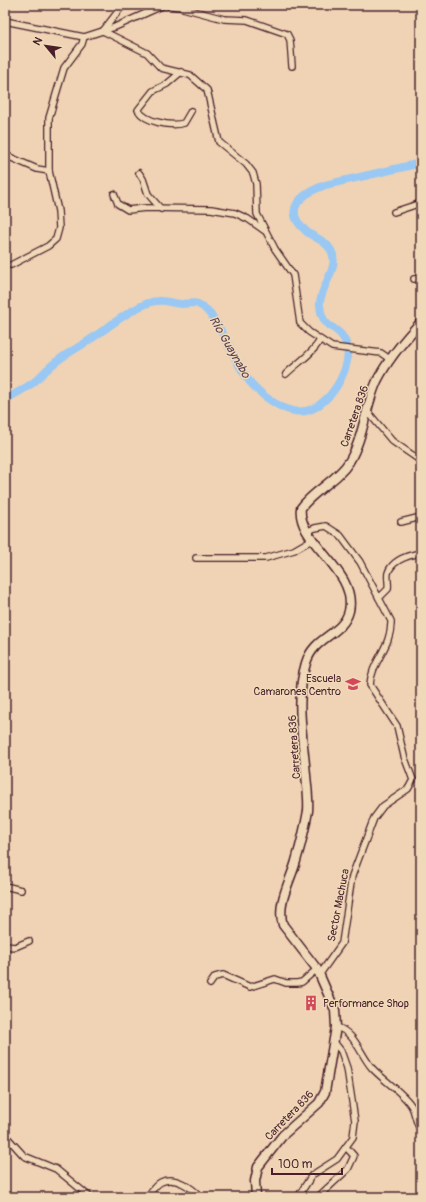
<svg xmlns="http://www.w3.org/2000/svg" width="426" height="1202" viewBox="0 0 426 1202" font-family="Pangolin,sans-serif">
<style>
.lines{fill:none;stroke-linecap:round;stroke-linejoin:round}
.river{stroke:#98c8f3;stroke-width:8}
.street-casing{stroke:#4a1f2b;stroke-width:8}
.secondary-casing{stroke:#4a1f2b;stroke-width:11}
.street{stroke:#efd9b8;stroke-width:5.5}
.secondary{stroke:#efd9b8;stroke-width:8}
.labels{text-anchor:middle;stroke-width:3;stroke-linejoin:round;paint-order:stroke}
.street-label{font-size:11px;fill:#4a1f2b;stroke:#efd9b8}
.poi-label{font-size:11px;fill:#4a1f2b;stroke:#efd9b8;text-anchor:end}
.water-label{font-size:12px;font-style:italic;fill:#5a4153;stroke:#efd9b8}
</style>
<rect width="100%" height="100%" fill="#f0d3b5"/>
<filter id="ink" filterUnits="userSpaceOnUse"><feTurbulence type="fractalNoise" baseFrequency=".025" numOctaves="2"/><feDisplacementMap in="SourceGraphic" scale="8" xChannelSelector="R" yChannelSelector="G"/><feConvolveMatrix kernelMatrix="1 2 1 2 8 2 1 2 1" color-interpolation-filters="sRGB"/></filter>
<g filter="url(#ink)">
<g class="lines">
<path class="river" d="M 5,400 C 14,394 25,389 34,382 C 40,377 45,371 51,366 C 63,355 78,348 91,339 C 106,329 140,301 158,301 C 166,300 174,304 182,304 C 187,304 194,302 198,304 C 218,312 234,364 250,382 C 258,392 271,402 282,407 C 298,415 312,413 325,400 C 339,388 355,357 344,339 C 336,324 322,330 320,305 C 319,287 341,268 331,250 C 325,240 315,238 307,232 C 280,209 302,194 325,185 L 421,163"/>
<g class="street-casing">
<g id="street">
<path d="M 5,21 L 84,37 L 115,27 L 164,5 L 179,7 L 224,19 L 247,20 L 287,34 L 290,40 L 292,66"/>
<path d="M 103,31 L 147,53 L 161,68 L 190,75 L 207,90 L 219,142 L 246,164 L 253,173 L 256,184 L 257,214 L 275,249 L 293,275 L 300,323 L 309,332 L 332,347 L 381,353 L 391,360"/>
<path d="M 103,31 L 123,5"/>
<path d="M 181,72 L 167,84 L 153,91 L 138,110 C 145,122 171,127 184,123 L 191,111"/>
<path d="M 5,155 L 37,169 L 49,171"/>
<path d="M 139,173 L 143,179 L 148,194 L 161,209"/>
<path d="M 114,194 L 118,204 L 128,210 L 146,208 L 211,209 L 235,213 L 248,219 L 265,231"/>
<path d="M 394,212 L 421,203"/>
<path d="M 11,265 L 48,246 L 56,239 L 59,228 L 58,211 L 49,171 L 49,118 L 64,68 L 82,44 L 84,37"/>
<path d="M 414,279 L 421,278"/>
<path d="M 286,374 C 297,363 313,354 320,340"/>
<path d="M 368,412 L 392,441 L 421,461"/>
<path d="M 401,522 L 421,517"/>
<path d="M 308,531 L 315,528 L 326,526 L 340,535 L 360,562 L 391,621 C 392,647 371,662 370,685 L 397,726 L 404,756 L 413,780 L 408,789 L 383,806 L 374,818 L 352,876 L 342,943 L 320,974"/>
<path d="M 196,558 L 266,558 L 294,550 L 313,539"/>
<path d="M 379,598 L 388,589 C 389,585 387,577 388,573 C 392,560 409,555 421,553"/>
<path d="M 5,886 L 21,890"/>
<path d="M 5,946 L 15,947 L 29,941"/>
<path d="M 210,984 L 215,977 L 223,975 L 250,987 L 275,979 L 286,983 L 297,983 L 302,982 L 317,969"/>
<path d="M 336,1027 C 355,1032 360,1054 372,1068 C 382,1079 406,1095 412,1107 C 416,1115 415,1122 421,1130"/>
<path d="M 5,1135 L 24,1156 L 56,1169 L 90,1197"/>
<path d="M 147,1197 C 151,1192 155,1185 161,1182 C 175,1175 192,1188 201,1197"/>
<path d="M 298,1197 L 312,1175 L 337,1159 L 353,1137 L 355,1121 L 347,1068 L 341,1051 L 334,1042"/>
<path d="M 318,1197 L 348,1169 L 354,1156 L 346,1147"/>
</g>
</g>
<g class="secondary-casing">
<path id="secondary" d="M 256,1197 L 255,1181 L 258,1167 L 283,1135 L 319,1103 L 325,1092 L 336,1027 L 335,1010 L 317,969 L 283,925 C 276,904 291,880 296,861 C 301,844 305,828 308,811 C 309,799 307,787 306,775 C 303,739 295,698 306,663 C 314,636 343,635 349,611 C 358,570 296,542 301,508 C 314,490 337,481 349,462 C 364,437 365,407 377,381 C 387,361 406,338 421,322"/>
</g>
<use href="#street" class="street"/>
<use href="#secondary" class="secondary"/>
</g>
</g>
<defs>
<g id="school-bare" transform="scale(1.2)"><path d="M0-5L7-2L0 1L-7-2ZM-4 1L0 2.5L4 1V4Q0 6-4 4Z" fill="#d1495b" stroke="#efd9b8" stroke-width="2.5" paint-order="stroke"/></g>
<g id="building-bare" transform="scale(1.2)"><path d="M-4-6H4V6H1V3H-1V6H-4ZM-2.5-4.3h1.7v1.8h-1.7ZM.8-4.3h1.7v1.8H.8ZM-2.5-1h1.7V.8h-1.7ZM.8-1h1.7V.8H.8Z" fill="#d1495b" stroke="#efd9b8" stroke-width="2.5" paint-order="stroke"/></g>
</defs>
<g fill-rule="evenodd">
<use href="#school-bare" x="353" y="684"/>
<use href="#building-bare" x="311" y="1003"/>
</g>
<g class="labels">
<g class="street-label">
<text transform="translate(354 416) rotate(-71)" y="4">Carretera 836</text>
<text transform="translate(294 747) rotate(-94)" y="4">Carretera 836</text>
<text transform="translate(338 905) rotate(-79)" y="4">Sector Machuca</text>
<text transform="translate(289 1115) rotate(-46)" y="4">Carretera 836</text>
</g>
<g class="poi-label">
<text x="341" y="682">Escuela<tspan x="341" dy="13">Camarones Centro</tspan></text>
<text x="323" y="1007" text-anchor="start">Performance Shop</text>
</g>
<g class="water-label">
<text transform="translate(230 347) rotate(60)" y="4">Río Guaynabo</text>
</g>
</g>
<rect width="426" height="1202" fill="none" stroke="#efd9b8" stroke-width="20"/>
<rect x="10" y="10" width="406" height="1182" fill="none" stroke="#4a1f2b" stroke-width="1.5" filter="url(#ink)"/>
<g transform="translate(46 46) rotate(299)" stroke="#efd9b8" stroke-width="3" paint-order="stroke">
<path d="M0-3L7 15L0 10L-7 15Z" fill="#4a1f2b"/>
<text y="-6" font-size="11" font-weight="bold" text-anchor="middle" fill="#4a1f2b">N</text>
</g>
<path d="M272 1168v6h70v-6" fill="none" stroke="#4a1f2b" stroke-width="2"/>
<text x="278" y="1168" font-size="12" fill="#4a1f2b" stroke="#efd9b8" stroke-width="3" paint-order="stroke">100 m</text>
</svg>
